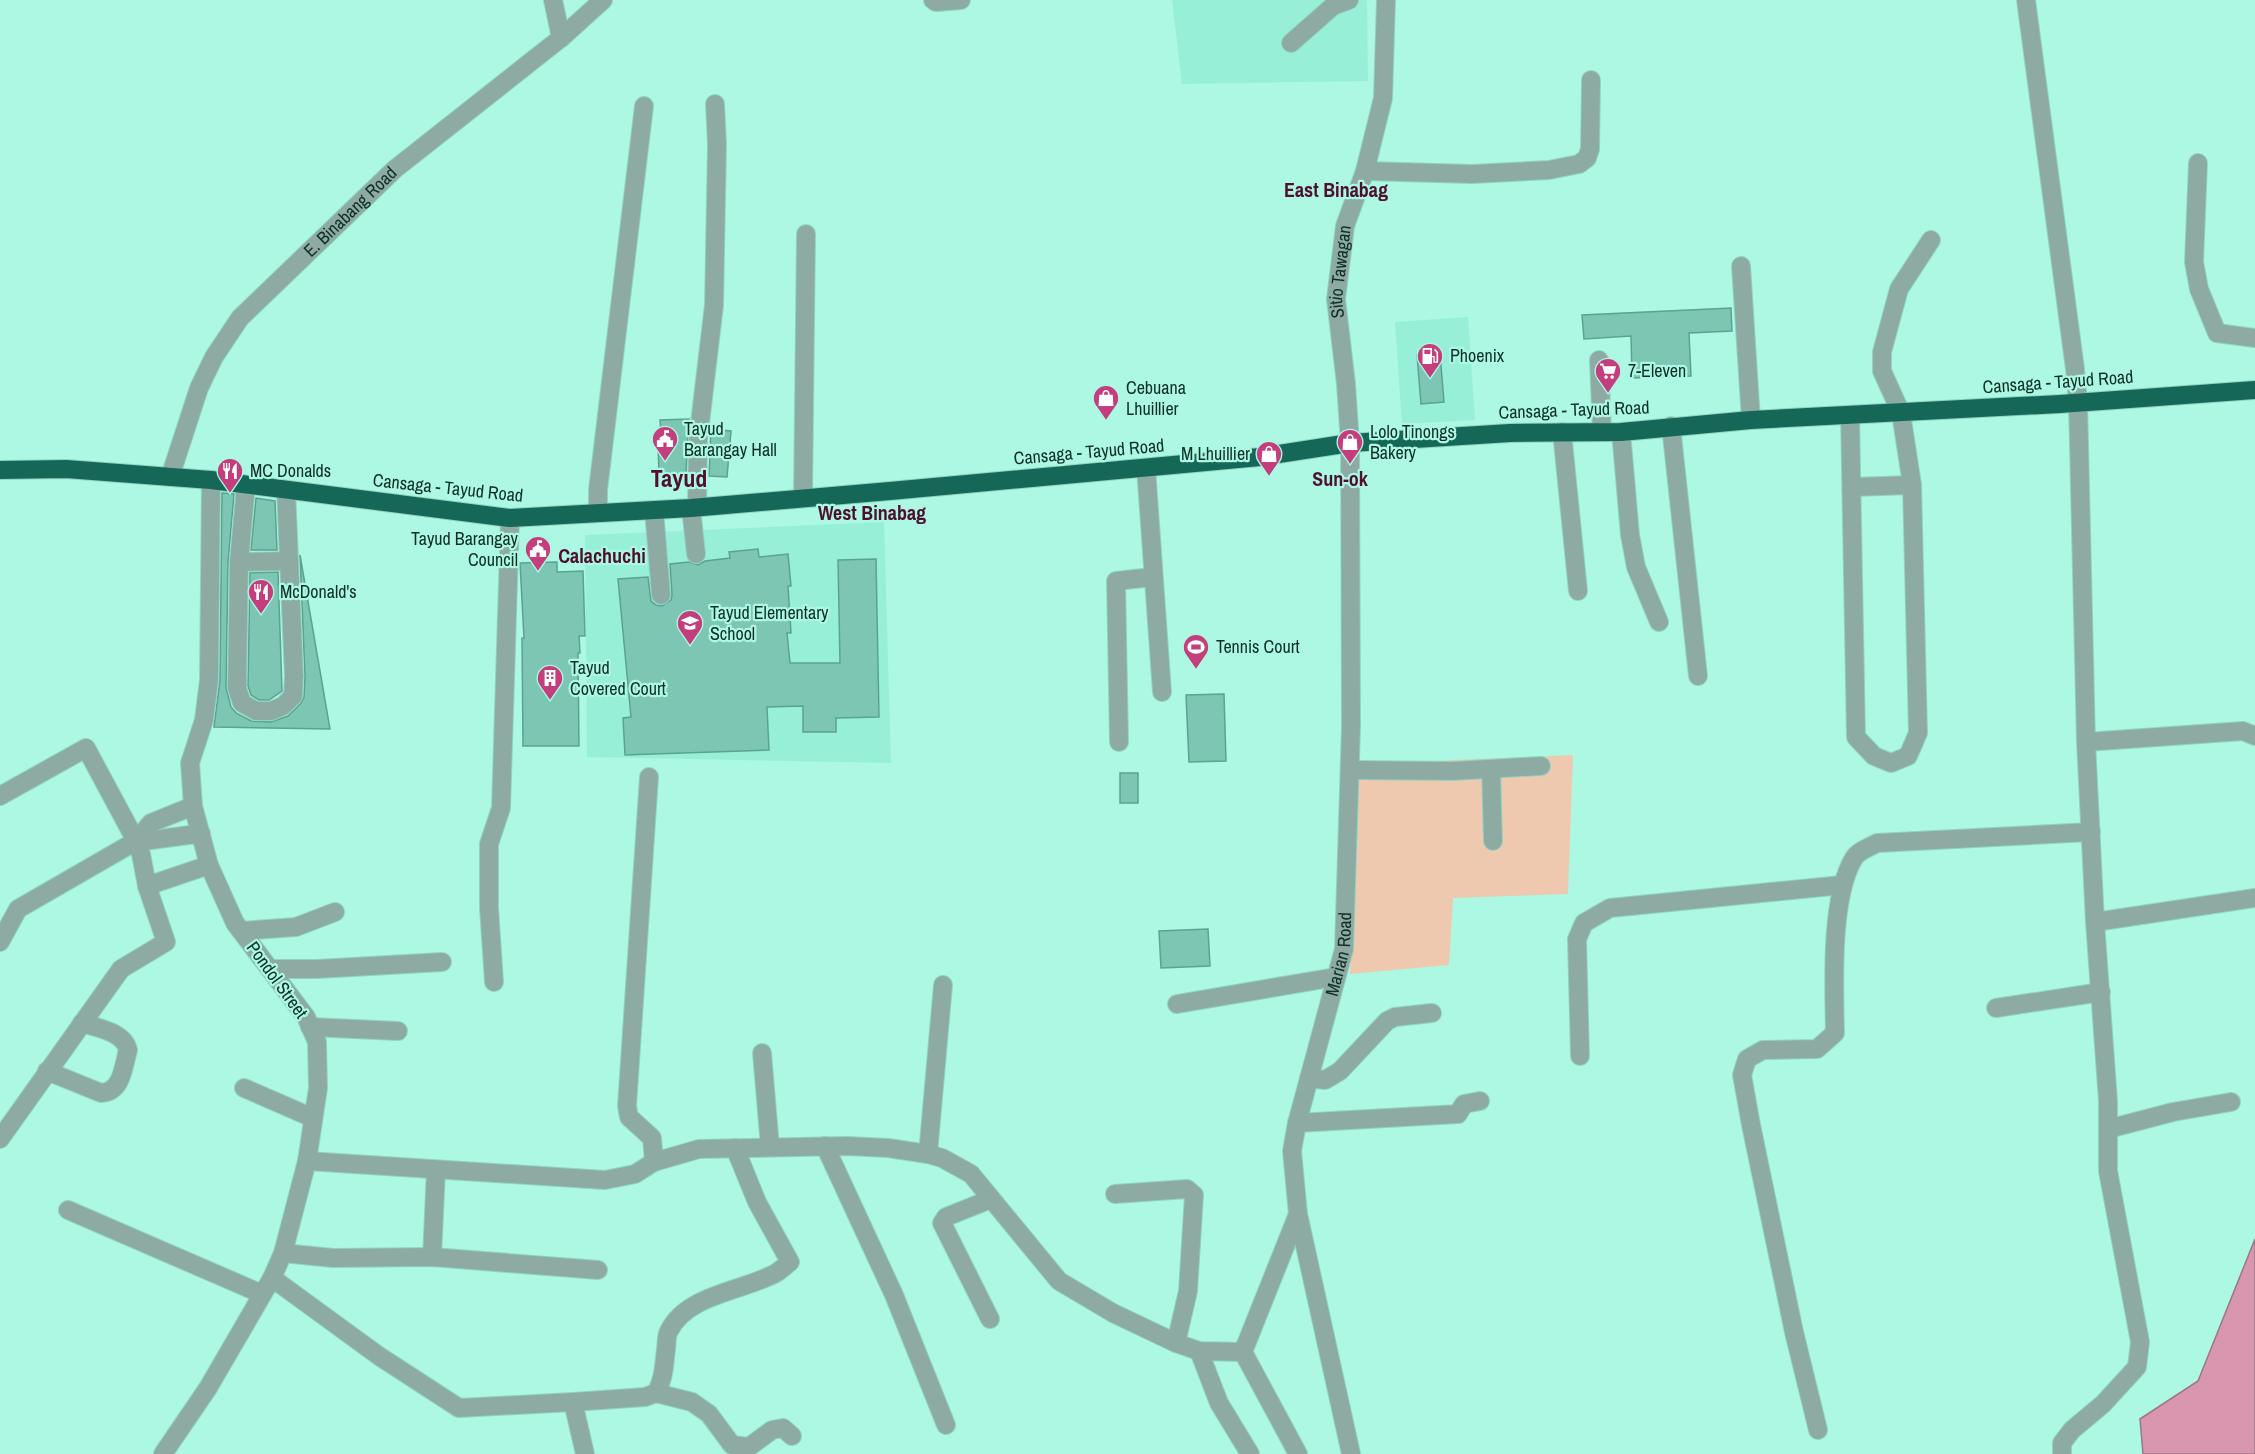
<svg xmlns="http://www.w3.org/2000/svg" width="2255" height="1454" viewBox="0 0 2255 1454" font-family="'Archivo Narrow',sans-serif">
<style>
.built{fill:#98efd8}
.green{fill:#eec9b0}
.water{fill:#d896af;stroke:#9c7786;stroke-width:1.5}
.building{fill:#7cc6b3;stroke:#59a491;stroke-width:1.5}
.lines{fill:none;stroke-linecap:round;stroke-linejoin:round}
.minor-casing{stroke:#90d4c1;stroke-width:20}
.highway-casing{stroke:#90d4c1;stroke-width:20}
.minor{stroke:#8daba2;stroke-width:18}
.highway{stroke:#156857;stroke-width:18}
.labels{text-anchor:middle;stroke-width:4.5;stroke-linejoin:round;paint-order:stroke}
.street-label{font-size:18px;fill:#0f2f27;stroke:#acf8e3}
.poi-label{font-size:18px;fill:#0f2f27;stroke:#acf8e3;text-anchor:start}
.neighbourhood-label{font-size:20px;font-weight:bold;fill:#4f0f2e;stroke:#acf8e3}
.district-label{font-size:24px;font-weight:bold;fill:#4f0f2e;stroke:#acf8e3}
</style>
<rect width="100%" height="100%" fill="#acf8e3"/>
<g class="built">
<path d="M 1172,0 L 1367,0 L 1368,81 L 1182,84 Z"/>
<path d="M 1468,317 L 1475,420 L 1402,424 L 1395,322 Z"/>
<path d="M 884,522 L 891,763 L 587,757 L 585,535 Z"/>
</g>
<path class="green" d="M 1573,755 L 1568,894 L 1453,898 L 1449,965 L 1350,974 L 1357,764 Z"/>
<path class="water" d="M 2255,1239 L 2255,1454 L 2143,1454 L 2140,1419 L 2198,1381 Z"/>
<g class="building">
<path d="M 1731,308 L 1732,331 L 1689,333 L 1691,376 L 1632,378 L 1631,336 L 1584,339 L 1582,315 Z"/>
<path d="M 1440,354 L 1444,402 L 1421,404 L 1417,355 Z"/>
<path d="M 689,419 L 686,474 L 659,472 L 658,446 L 662,446 L 660,420 Z"/>
<path d="M 711,429 L 731,431 L 727,477 L 709,476 Z"/>
<path d="M 222,493 L 234,494 L 228,562 L 226,688 L 231,707 L 236,713 L 251,721 L 271,722 L 288,716 L 301,703 L 304,697 L 305,676 L 300,555 L 330,729 L 214,727 L 220,680 Z"/>
<path d="M 256,498 L 275,501 L 277,550 L 251,550 Z"/>
<path d="M 758,549 L 759,557 L 788,554 L 791,586 L 788,586 L 791,633 L 787,633 L 790,663 L 840,663 L 838,560 L 876,559 L 879,717 L 836,718 L 836,732 L 803,732 L 803,706 L 767,707 L 769,750 L 625,755 L 623,718 L 631,717 L 618,579 L 648,577 L 651,601 L 656,605 L 662,606 L 671,600 L 672,595 L 670,564 L 689,562 L 698,565 L 705,561 L 730,558 L 729,552 Z"/>
<path d="M 557,562 L 557,572 L 583,571 L 585,636 L 579,636 L 580,653 L 578,653 L 579,746 L 523,746 L 522,638 L 524,638 L 520,563 Z"/>
<path d="M 278,572 L 282,691 L 269,700 L 259,700 L 251,695 L 248,686 L 250,573 Z"/>
<path d="M 1224,694 L 1226,761 L 1189,762 L 1186,695 Z"/>
<rect x="1120" y="773" width="18" height="30"/>
<path d="M 1208,929 L 1210,966 L 1161,968 L 1159,931 Z"/>
</g>
<g class="lines">
<g class="minor-casing">
<g id="minor">
<path d="M 553,0 L 561,38"/>
<path d="M 933,0 L 936,2 L 961,0"/>
<path d="M 2026,0 L 2075,369 L 2078,402 L 2086,742 L 2095,922 L 2108,1101 L 2108,1171 L 2140,1342 L 2137,1367 L 2103,1404 L 2072,1430 L 2062,1443 L 2062,1454"/>
<path d="M 1291,43 L 1333,6 L 1349,0"/>
<path d="M 2198,163 L 2194,262 L 2199,289 L 2217,333 L 2255,338"/>
<path d="M 1365,171 L 1472,174 L 1549,170 L 1579,164 L 1587,158 L 1590,149 L 1591,80"/>
<path d="M 1741,266 L 1751,420"/>
<path d="M 1599,360 L 1602,432"/>
<path d="M 1850,415 L 1856,737 L 1874,756 L 1891,763 L 1908,756 L 1918,733 L 1912,485 L 1901,413 L 1882,371 L 1882,352 L 1899,289 L 1931,240"/>
<path d="M 1671,426 L 1698,676"/>
<path d="M 1562,432 L 1578,591"/>
<path d="M 1621,432 L 1630,535 L 1636,567 L 1659,622"/>
<path d="M 1146,468 L 1162,692"/>
<path id="s1" d="M 170,477 L 199,388 L 214,357 L 240,318 L 395,169 L 561,38 L 603,0"/>
<path d="M 246,485 L 239,562 L 237,688 L 242,703 L 256,711 L 271,711 L 283,706 L 293,696 L 294,676 L 286,490"/>
<path d="M 1853,487 L 1912,485"/>
<path d="M 803,498 L 806,234"/>
<path d="M 697,507 L 698,440 L 714,305 L 717,145 L 715,104"/>
<path d="M 691,508 L 696,554"/>
<path d="M 654,510 L 661,595"/>
<path d="M 598,513 L 598,490 L 644,106"/>
<path d="M 239,562 L 289,561"/>
<path d="M 1119,742 L 1116,581 L 1153,577"/>
<path d="M 2086,742 L 2243,731 L 2255,736"/>
<path d="M 1491,769 L 1493,841"/>
<path d="M 1350,770 L 1453,771 L 1541,766"/>
<path d="M 649,777 L 627,1106 L 629,1117 L 652,1138 L 654,1162"/>
<path d="M 0,796 L 86,748 L 136,841 L 141,854 L 147,886 L 166,942 L 121,969 L 0,1139"/>
<path d="M 136,841 C 158,841 179,835 201,834"/>
<path d="M 147,886 L 209,865"/>
<path d="M 2095,922 L 2255,898"/>
<path d="M 241,931 L 296,927 L 335,912"/>
<path d="M 0,942 L 18,909 L 136,841 L 151,823 L 193,806"/>
<path d="M 270,969 L 317,969 L 442,962"/>
<path d="M 494,982 L 489,908 L 489,844 L 501,808 L 510,518"/>
<path d="M 1177,1004 L 1336,977"/>
<path d="M 1996,1008 L 2101,992"/>
<path d="M 310,1027 L 398,1031"/>
<path d="M 762,1053 L 770,1147"/>
<path d="M 1580,1056 L 1577,939 L 1584,923 L 1610,908 L 1842,885"/>
<path d="M 47,1071 L 101,1093 C 122,1092 123,1068 128,1050 C 124,1032 98,1028 82,1023"/>
<path d="M 1309,1078 L 1325,1080 L 1340,1071 L 1387,1021 L 1395,1017 L 1432,1013"/>
<path d="M 244,1088 L 313,1118"/>
<path d="M 1297,1123 L 1458,1114 L 1464,1104 L 1480,1101"/>
<path d="M 2108,1129 L 2173,1112 L 2231,1102"/>
<path d="M 825,1146 L 894,1295 L 946,1425"/>
<path d="M 928,1154 L 943,985"/>
<path d="M 307,1161 L 605,1180 L 635,1174 L 654,1162 L 699,1149 L 847,1146 L 888,1148 L 928,1154 L 942,1158 L 971,1174 L 1059,1281 L 1113,1313 L 1176,1343 L 1199,1351 L 1243,1352"/>
<path d="M 1115,1194 L 1187,1189 L 1194,1195 L 1188,1291 L 1176,1343"/>
<path d="M 68,1210 L 262,1294"/>
<path d="M 1298,1214 L 1243,1352 L 1298,1454"/>
<path d="M 283,1253 L 333,1258 L 432,1257 L 598,1270"/>
<path d="M 432,1257 L 436,1170"/>
<path d="M 272,1278 L 379,1356 L 459,1408 L 573,1402 L 585,1454"/>
<path d="M 990,1319 L 942,1223 L 946,1217 L 991,1199"/>
<path d="M 1199,1351 L 1219,1403 L 1250,1454"/>
<path d="M 656,1393 L 692,1402 L 709,1414 L 732,1445 L 749,1447 L 772,1430 L 783,1428 L 792,1436"/>
<path d="M 573,1402 L 645,1397 L 656,1393 C 664,1379 664,1365 666,1349 C 667,1343 666,1336 669,1331 C 687,1294 744,1291 776,1273 C 781,1270 786,1265 790,1262 L 757,1202 L 735,1148"/>
<path d="M 1818,1430 L 1794,1332 L 1751,1125 L 1742,1075 L 1747,1059 L 1763,1050 L 1817,1049 L 1835,1033 C 1834,986 1830,897 1854,858 C 1858,851 1870,847 1877,843 L 2091,832"/>
<path d="M 163,1454 L 208,1388 L 272,1278 L 283,1253 L 307,1161 L 318,1088 L 317,1042 L 306,1017 L 235,923 L 209,865 L 193,806 L 190,763 L 204,720 L 209,680 L 211,480"/>
<path id="s2" d="M 1351,1454 L 1298,1214 L 1292,1151 L 1297,1123 L 1344,949 L 1351,726 L 1350,443 L 1346,384 L 1336,299 L 1345,226 L 1365,171 L 1383,98 L 1386,0"/>
</g>
</g>
<g class="highway-casing">
<path id="highway" d="M 0,470 L 66,469 L 211,480 L 510,518 L 691,508 L 890,491 L 1260,457 L 1350,443 L 1510,433 L 1621,432 L 1751,420 L 2060,404 L 2255,390"/>
</g>
<use href="#minor" class="minor"/>
<use href="#highway" class="highway"/>
</g>
<defs>
<g id="fuel-pin" transform="scale(1.35)"><path d="M0 17L-7.5 6A9.5 9.5 0 1 1 7.5 6Z" fill="#c43d7c" stroke="#acf8e3"/><path d="M-5.5-6h7V0h2V4h1.3V-2.5L3-4.5l.8-.8L6-3V5H2.5V1h-1V6h-7ZM-4.2-4.7v3.2H.2V-4.7Z" fill="#fff"/></g>
<g id="supermarket-pin" transform="scale(1.35)"><path d="M0 17L-7.5 6A9.5 9.5 0 1 1 7.5 6Z" fill="#c43d7c" stroke="#acf8e3"/><path d="M-6-5.5h2.5l.6 2H6L4.5 2H-2.5L-4.4-4H-6ZM-1.5 3.2a1.3 1.3 0 1 0 .1 0ZM3 3.2a1.3 1.3 0 1 0 .1 0Z" fill="#fff"/></g>
<g id="shop-pin" transform="scale(1.35)"><path d="M0 17L-7.5 6A9.5 9.5 0 1 1 7.5 6Z" fill="#c43d7c" stroke="#acf8e3"/><path d="M-5-2.5h2.3a2.7 3.5 0 0 1 5.4 0H5L5.5 6h-11ZM-1.5-2.5h3a1.5 2.3 0 0 0-3 0Z" fill="#fff"/></g>
<g id="civic-pin" transform="scale(1.35)"><path d="M0 17L-7.5 6A9.5 9.5 0 1 1 7.5 6Z" fill="#c43d7c" stroke="#acf8e3"/><path d="M-.6-6.5H3V-4.5H.6V-3L4-1V1h2V6H-6V1h2V-1L-.6-3ZM-1.2 2.5V6h2.4V2.5Z" fill="#fff"/></g>
<g id="restaurant-pin" transform="scale(1.35)"><path d="M0 17L-7.5 6A9.5 9.5 0 1 1 7.5 6Z" fill="#c43d7c" stroke="#acf8e3"/><path d="M-5-6h1v4h1v-4h1v4h1v-4h1v5L-1.5 .5V6h-2V.5L-5-1ZM5-6V6H3V1.5H1.5Q1.5-4 5-6Z" fill="#fff"/></g>
<g id="school-pin" transform="scale(1.35)"><path d="M0 17L-7.5 6A9.5 9.5 0 1 1 7.5 6Z" fill="#c43d7c" stroke="#acf8e3"/><path d="M0-5L7-2L0 1L-7-2ZM-4 1L0 2.5L4 1V4Q0 6-4 4Z" fill="#fff"/></g>
<g id="stadium-pin" transform="scale(1.35)"><path d="M0 17L-7.5 6A9.5 9.5 0 1 1 7.5 6Z" fill="#c43d7c" stroke="#acf8e3"/><path d="M0-5a6.5 5 0 1 0 0 10a6.5 5 0 1 0 0-10ZM-3.5-1.8h7v3.6h-7Z" fill="#fff"/></g>
<g id="building-pin" transform="scale(1.35)"><path d="M0 17L-7.5 6A9.5 9.5 0 1 1 7.5 6Z" fill="#c43d7c" stroke="#acf8e3"/><path d="M-4-6H4V6H1V3H-1V6H-4ZM-2.5-4.3h1.7v1.8h-1.7ZM.8-4.3h1.7v1.8H.8ZM-2.5-1h1.7V.8h-1.7ZM.8-1h1.7V.8H.8Z" fill="#fff"/></g>
</defs>
<g fill-rule="evenodd">
<use href="#fuel-pin" x="1430" y="356"/>
<use href="#supermarket-pin" x="1608" y="371"/>
<use href="#shop-pin" x="1106" y="398"/>
<use href="#civic-pin" x="665" y="439"/>
<use href="#shop-pin" x="1350" y="442"/>
<use href="#shop-pin" x="1269" y="454"/>
<use href="#restaurant-pin" x="230" y="471"/>
<use href="#civic-pin" x="538" y="549"/>
<use href="#restaurant-pin" x="261" y="592"/>
<use href="#school-pin" x="690" y="623"/>
<use href="#stadium-pin" x="1196" y="647"/>
<use href="#building-pin" x="550" y="678"/>
</g>
<g class="labels">
<g class="street-label">
<text dy="6" stroke="none"><textPath href="#s1" startOffset="328">E. Binabang Road</textPath></text>
<text dy="6" stroke="none"><textPath href="#s2" startOffset="1196">Sitio Tawagan</textPath></text>
<text transform="translate(2058 382) rotate(-4)" y="6">Cansaga - Tayud Road</text>
<text transform="translate(1574 410) rotate(-2)" y="6">Cansaga - Tayud Road</text>
<text transform="translate(1089 452) rotate(-5)" y="6">Cansaga - Tayud Road</text>
<text transform="translate(448 488) rotate(6)" y="6">Cansaga - Tayud Road</text>
<text dy="6" stroke="none"><textPath href="#s2" startOffset="512">Marian Road</textPath></text>
<text transform="translate(277 980) rotate(54)" y="6">Pondol Street</text>
</g>
<g class="poi-label">
<text x="1450" y="362">Phoenix</text>
<text x="1628" y="377">7-Eleven</text>
<text x="1126" y="394">Cebuana<tspan x="1126" dy="21">Lhuillier</tspan></text>
<text x="684" y="435">Tayud<tspan x="684" dy="21">Barangay Hall</tspan></text>
<text x="1370" y="438">Lolo Tinongs<tspan x="1370" dy="21">Bakery</tspan></text>
<text x="1250" y="460" text-anchor="end">M Lhuillier</text>
<text x="250" y="477">MC Donalds</text>
<text x="518" y="545" text-anchor="end">Tayud Barangay<tspan x="518" dy="21">Council</tspan></text>
<text x="280" y="598">McDonald's</text>
<text x="710" y="619">Tayud Elementary<tspan x="710" dy="21">School</tspan></text>
<text x="1216" y="653">Tennis Court</text>
<text x="570" y="674">Tayud<tspan x="570" dy="21">Covered Court</tspan></text>
</g>
<g class="neighbourhood-label">
<text x="1336" y="197">East Binabag</text>
<text x="1340" y="486">Sun-ok</text>
<text x="872" y="520">West Binabag</text>
<text x="602" y="563">Calachuchi</text>
</g>
<g class="district-label">
<text x="679" y="487">Tayud</text>
</g>
</g>
</svg>
